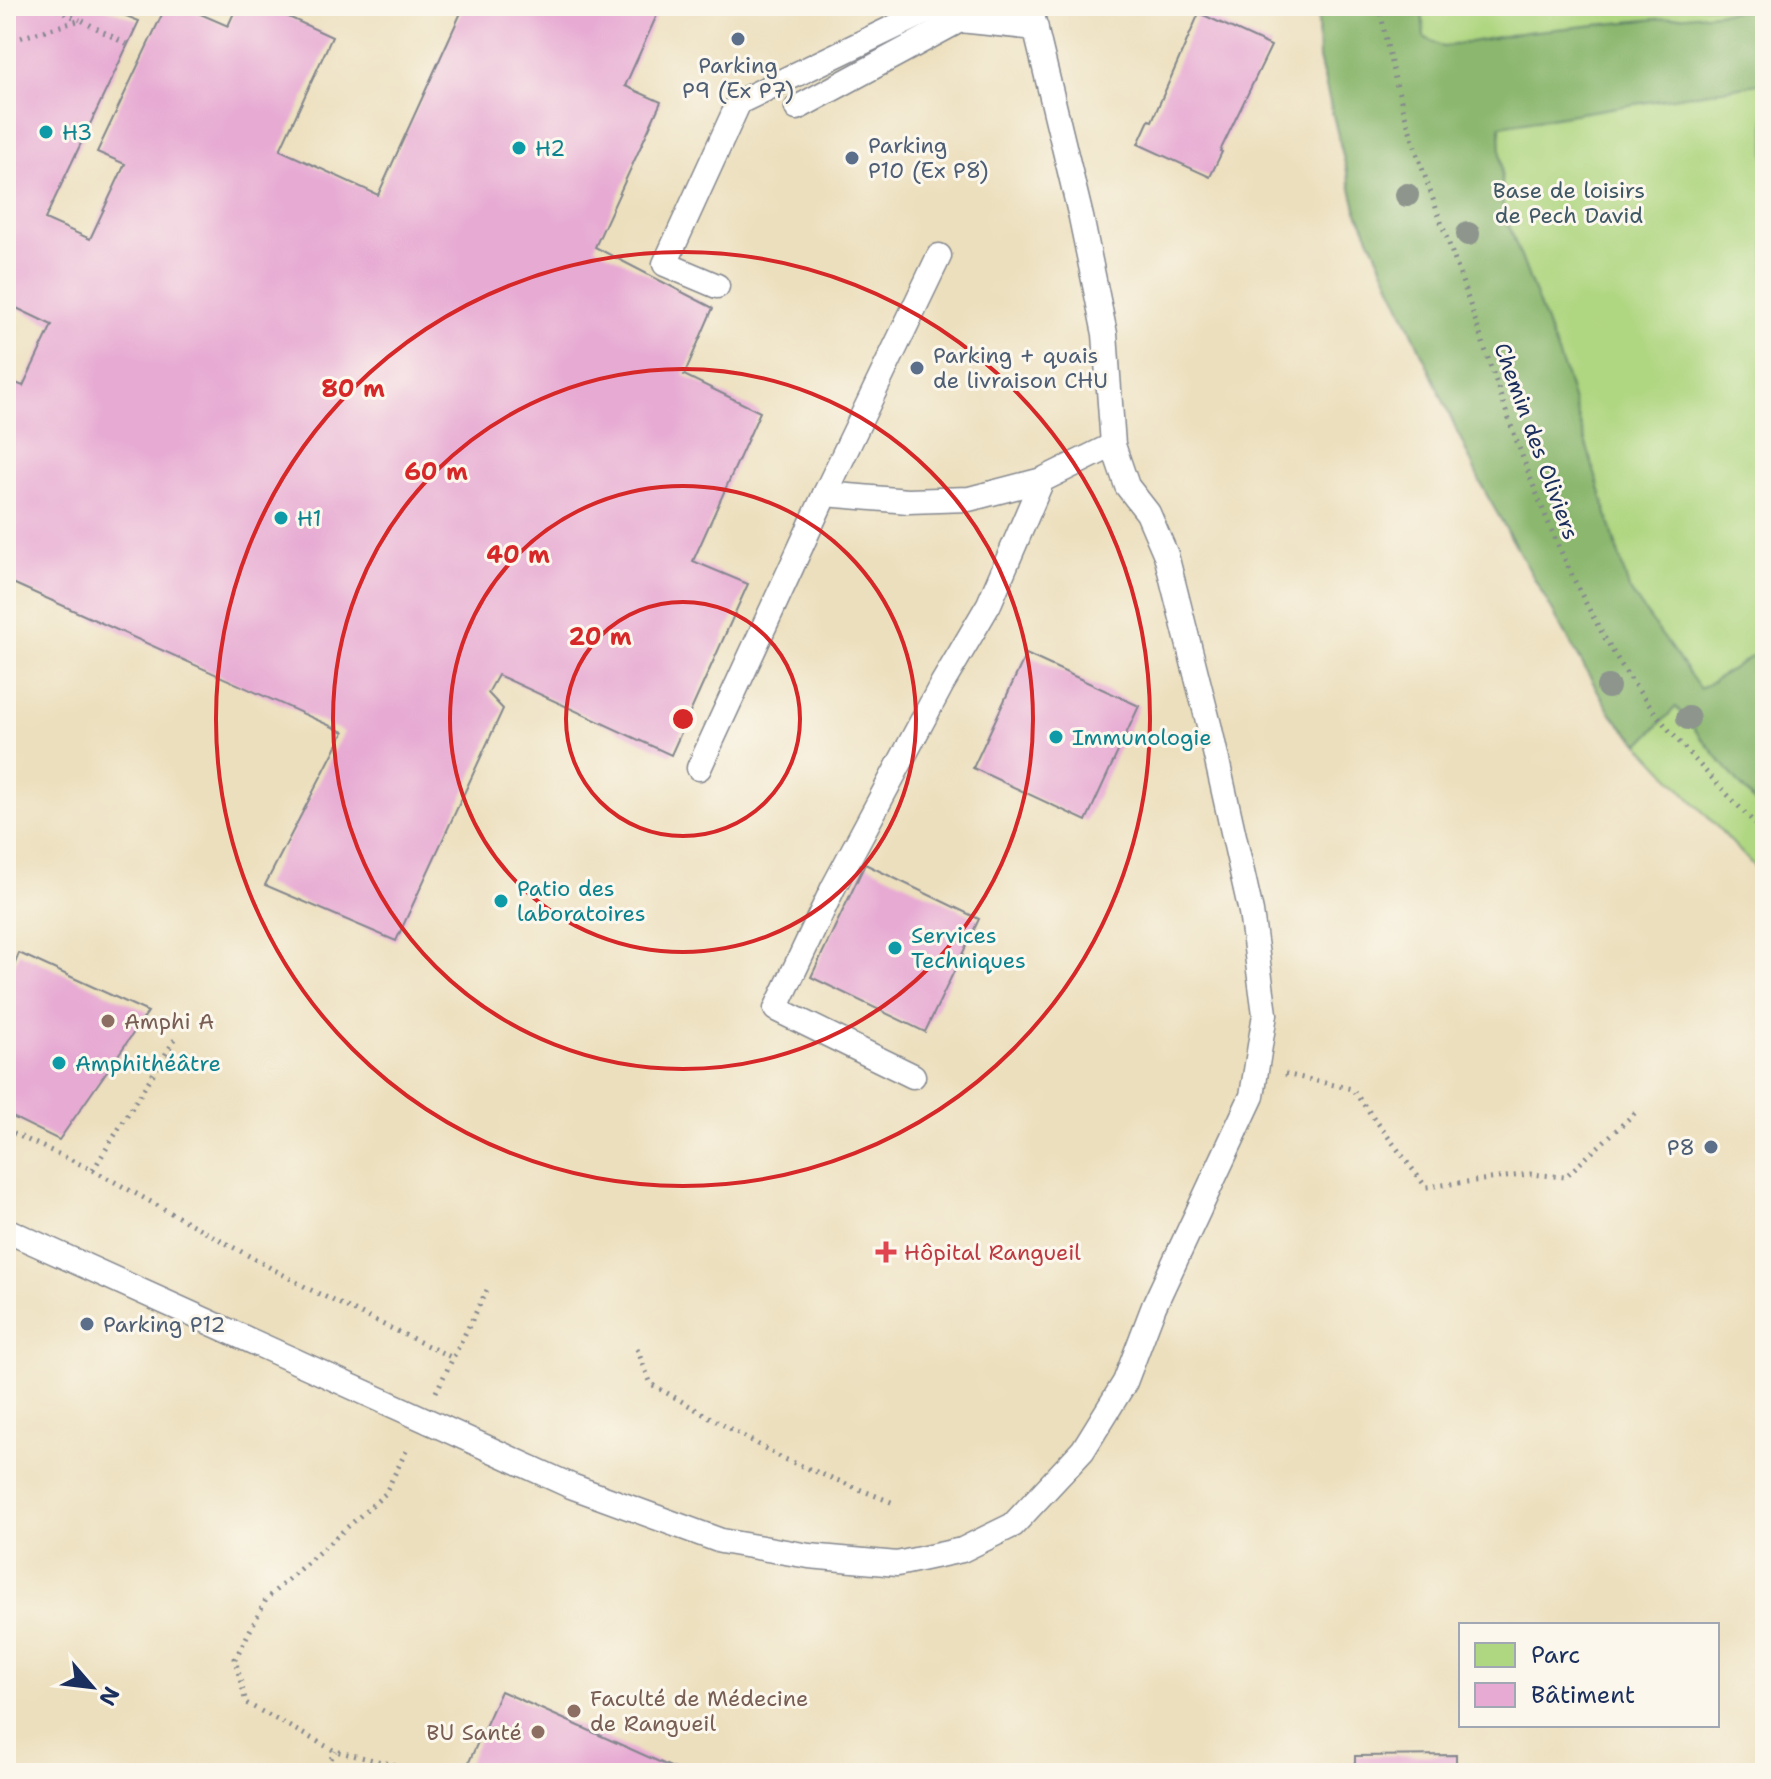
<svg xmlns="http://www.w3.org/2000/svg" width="1771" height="1779" viewBox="0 0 1771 1779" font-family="'Shantell Sans',sans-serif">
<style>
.green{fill:#afd680;stroke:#65826f;stroke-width:2}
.forest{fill:#8bb76e;stroke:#537366;stroke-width:2}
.building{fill:#e7aad3}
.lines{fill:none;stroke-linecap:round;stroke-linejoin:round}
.service-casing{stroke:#84878e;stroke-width:27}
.path{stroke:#84878e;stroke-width:5;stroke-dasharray:2 6;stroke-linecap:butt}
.service{stroke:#fff;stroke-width:24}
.tree{fill:#8d958d}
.ring{fill:none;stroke:#d62828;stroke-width:4}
.service-dot{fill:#5c6f8a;stroke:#fbf7ec;stroke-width:3}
.culture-dot{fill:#0f9aa8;stroke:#fbf7ec;stroke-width:3}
.education-dot{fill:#8d6e63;stroke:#fbf7ec;stroke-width:3}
.health-dot{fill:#e0444e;stroke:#fbf7ec;stroke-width:3}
.labels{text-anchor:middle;stroke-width:6;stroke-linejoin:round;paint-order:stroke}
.service-label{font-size:22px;fill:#4e5e75;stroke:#fbf7ec;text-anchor:start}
.culture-label{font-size:22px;fill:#0d838f;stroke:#fbf7ec;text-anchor:start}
.park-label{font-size:22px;fill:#405966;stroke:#fbf7ec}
.street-label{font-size:22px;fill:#1b2f5e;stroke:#fbf7ec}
.education-label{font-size:22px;fill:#785e54;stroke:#fbf7ec;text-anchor:start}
.health-label{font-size:22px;fill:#be3a42;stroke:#fbf7ec;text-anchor:start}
.centre{fill:#d62828;stroke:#fbf7ec;stroke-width:4}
.ring-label{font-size:24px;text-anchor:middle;font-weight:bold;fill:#d62828;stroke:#fbf7ec;stroke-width:6;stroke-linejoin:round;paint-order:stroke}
</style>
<rect width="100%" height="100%" fill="#fbf7ec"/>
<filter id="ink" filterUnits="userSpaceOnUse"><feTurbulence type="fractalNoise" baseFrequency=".0125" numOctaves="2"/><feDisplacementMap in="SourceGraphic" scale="16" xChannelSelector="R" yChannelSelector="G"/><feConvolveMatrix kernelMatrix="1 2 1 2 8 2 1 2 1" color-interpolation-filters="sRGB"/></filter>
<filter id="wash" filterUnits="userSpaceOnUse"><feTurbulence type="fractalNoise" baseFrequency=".006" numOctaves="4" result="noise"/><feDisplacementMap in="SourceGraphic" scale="32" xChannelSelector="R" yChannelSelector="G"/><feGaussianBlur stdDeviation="1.8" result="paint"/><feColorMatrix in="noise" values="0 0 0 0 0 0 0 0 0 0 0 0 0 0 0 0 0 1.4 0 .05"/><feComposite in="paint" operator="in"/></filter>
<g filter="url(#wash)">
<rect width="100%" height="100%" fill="#ecdfbd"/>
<path class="green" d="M 1318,6 L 1765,6 L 1765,878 L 1611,714 L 1483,488 L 1356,208 L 1319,58 Z"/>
<path class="forest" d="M 1318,6 L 1422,6 L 1424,37 L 1443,47 L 1526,32 L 1765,8 L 1765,83 L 1500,126 L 1503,210 L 1566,375 L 1629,589 L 1700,689 L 1765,648 L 1765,735 L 1757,741 L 1765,751 L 1765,815 L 1676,707 L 1640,744 L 1611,714 L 1483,488 L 1356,208 L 1319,58 Z"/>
<g id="blocks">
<g class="building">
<path d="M 6,6 L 101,6 L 139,21 L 45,219 L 90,239 L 125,164 L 97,152 L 166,6 L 182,6 L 228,26 L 237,6 L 265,6 L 332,37 L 280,150 L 378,195 L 464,6 L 661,6 L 625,86 L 661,102 L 595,247 L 713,308 L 684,375 L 760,412 L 693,561 L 748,584 L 671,755 L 498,675 L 488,693 L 503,709 L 396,941 L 265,885 L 344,732 L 6,580 L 6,379 L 23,386 L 52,325 L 6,303 Z"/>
<path d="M 1199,13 L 1271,46 L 1220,151 L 1222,152 L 1210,177 L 1138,144 L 1149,120 L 1152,121 Z"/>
<path d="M 1026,654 L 1139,706 L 1086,821 L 973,768 Z"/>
<path d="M 865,864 L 979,919 L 925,1032 L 811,977 Z"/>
<path d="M 19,953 L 148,1012 L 59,1140 L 6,1114 L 6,985 Z"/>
<path d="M 501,1691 L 684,1773 L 464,1773 Z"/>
<path d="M 1456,1755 L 1456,1773 L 1355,1773 L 1355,1756 Z"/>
</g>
</g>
</g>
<g filter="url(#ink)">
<use href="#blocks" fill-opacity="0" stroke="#84878e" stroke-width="2"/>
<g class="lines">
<g class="service-casing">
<g id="service">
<path d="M 797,108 L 960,20 L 1036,28"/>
<path d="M 717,286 L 665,264 L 739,102 L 938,6"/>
<path d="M 825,494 L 939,256"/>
<path d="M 699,768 L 825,494 L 908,501 L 969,499 L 1042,480"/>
<path d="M 913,1076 L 776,1009 L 833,888 L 942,684 L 989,604 L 1042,480 L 1113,445"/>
<path d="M 6,1230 L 571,1486 L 721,1541 L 809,1556 L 897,1564 L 962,1550 L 1013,1525 L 1083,1450 L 1125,1382 L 1154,1306 L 1252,1096 L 1265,1014 L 1251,912 L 1209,725 L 1166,555 L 1148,513 L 1127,486 L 1113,445 L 1105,334 L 1081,217 L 1030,6"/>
</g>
</g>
<g class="path">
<path d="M 50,6 L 80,20"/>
<path d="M 1380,6 C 1394,100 1430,189 1461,278 C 1506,410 1546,545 1620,663 C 1660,727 1713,779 1765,834"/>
<path d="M 6,35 L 16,39 L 81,20 L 128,45"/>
<path d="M 1285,1074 L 1352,1089 L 1426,1187 L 1530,1174 L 1565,1177 L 1636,1112"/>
<path d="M 6,1130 L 93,1170 L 309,1289 L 453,1358"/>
<path d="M 93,1170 L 175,1039"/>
<path d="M 637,1349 L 651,1384 L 782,1458 L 896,1504"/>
<path d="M 436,1392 L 488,1288"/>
<path d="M 395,1765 L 335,1751 L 246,1703 L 235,1659 L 267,1598 L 385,1494 L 408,1447"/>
<path d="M 324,1773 L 335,1751"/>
<path d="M 391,1773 L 395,1765 L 413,1773"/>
</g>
<use href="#service" class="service"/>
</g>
<g class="tree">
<circle cx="1407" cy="195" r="12"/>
<circle cx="1468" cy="234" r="12"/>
<circle cx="1608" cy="687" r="12"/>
<circle cx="1688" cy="718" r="12"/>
</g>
</g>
<g class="ring">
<circle cx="683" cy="719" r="117"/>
<circle cx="683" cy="719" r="233"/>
<circle cx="683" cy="719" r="350"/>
<circle cx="683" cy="719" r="467"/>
</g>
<g class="service-dot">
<circle cx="738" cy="39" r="8"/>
<circle cx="852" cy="158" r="8"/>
<circle cx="917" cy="368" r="8"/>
<circle cx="1711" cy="1147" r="8"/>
<circle cx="87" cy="1324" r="8"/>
</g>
<g class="culture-dot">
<circle cx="46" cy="132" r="8"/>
<circle cx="519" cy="148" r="8"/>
<circle cx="281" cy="518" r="8"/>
<circle cx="1056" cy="737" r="8"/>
<circle cx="501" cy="901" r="8"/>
<circle cx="895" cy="948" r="8"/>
<circle cx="59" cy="1063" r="8"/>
</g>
<g class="education-dot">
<circle cx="108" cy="1021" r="8"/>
<circle cx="574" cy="1711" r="8"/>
<circle cx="538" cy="1732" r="8"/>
</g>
<path class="health-dot" d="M882 1240h8v8h8v8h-8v8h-8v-8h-8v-8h8z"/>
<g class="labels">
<g class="service-label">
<text x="738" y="73" text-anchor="middle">Parking<tspan x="738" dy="25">P9 (Ex P7)</tspan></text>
<text x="868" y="153">Parking<tspan x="868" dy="25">P10 (Ex P8)</tspan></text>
<text x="933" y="363">Parking + quais<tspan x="933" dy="25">de livraison CHU</tspan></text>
<text x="1695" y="1155" text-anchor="end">P8</text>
<text x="103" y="1332">Parking P12</text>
</g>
<g class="culture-label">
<text x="62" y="140">H3</text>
<text x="535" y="156">H2</text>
<text x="297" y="526">H1</text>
<text x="1072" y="745">Immunologie</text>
<text x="517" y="896">Patio des<tspan x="517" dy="25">laboratoires</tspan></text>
<text x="911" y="943">Services<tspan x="911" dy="25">Techniques</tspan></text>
<text x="75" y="1071">Amphithéâtre</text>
</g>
<g class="park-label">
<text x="1569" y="198">Base de loisirs<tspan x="1569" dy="25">de Pech David</tspan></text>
</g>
<g class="street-label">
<text transform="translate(1537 441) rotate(70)" y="8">Chemin des Oliviers</text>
</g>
<g class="education-label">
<text x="124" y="1029">Amphi A</text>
<text x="590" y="1706">Faculté de Médecine<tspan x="590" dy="25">de Rangueil</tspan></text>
<text x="522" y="1740" text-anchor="end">BU Santé</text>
</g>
<g class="health-label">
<text x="904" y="1260">Hôpital Rangueil</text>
</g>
</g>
<circle cx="683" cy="719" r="12" class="centre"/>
<g class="ring-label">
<text x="353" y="397">80 m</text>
<text x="436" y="480">60 m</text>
<text x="518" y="563">40 m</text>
<text x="600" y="645">20 m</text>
</g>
<rect width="1771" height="1779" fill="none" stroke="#fbf7ec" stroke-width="32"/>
<rect x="1459" y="1623" width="260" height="104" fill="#fbf7ec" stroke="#a1a7b3" stroke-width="2"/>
<rect x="1475" y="1643" width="40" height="24" fill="#afd680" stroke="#a1a7b3" stroke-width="2"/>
<text x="1531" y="1663" font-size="24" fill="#1b2f5e">Parc</text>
<rect x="1475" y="1683" width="40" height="24" fill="#e7aad3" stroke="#a1a7b3" stroke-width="2"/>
<text x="1531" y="1703" font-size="24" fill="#1b2f5e">Bâtiment</text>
<g transform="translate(92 1687) rotate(118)" stroke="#fbf7ec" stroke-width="6" paint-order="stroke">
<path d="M0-6L14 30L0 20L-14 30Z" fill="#1b2f5e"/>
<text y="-12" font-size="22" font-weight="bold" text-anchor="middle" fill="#1b2f5e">N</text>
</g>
</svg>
